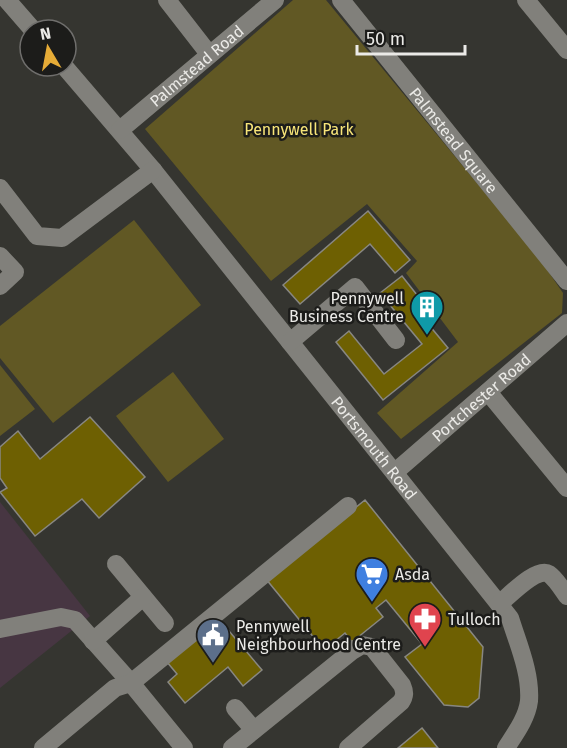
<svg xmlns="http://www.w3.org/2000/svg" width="567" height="748" viewBox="0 0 567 748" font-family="'Fira Sans',sans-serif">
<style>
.education{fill:#473642}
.green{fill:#615824}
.building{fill:#6e6002;stroke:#888782;stroke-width:1.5}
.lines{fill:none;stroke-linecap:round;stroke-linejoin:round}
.minor{stroke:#81807b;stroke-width:18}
.labels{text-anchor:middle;stroke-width:5;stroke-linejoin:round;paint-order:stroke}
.street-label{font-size:16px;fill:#ebeae7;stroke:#1c1c1a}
.park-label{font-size:16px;fill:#f8e579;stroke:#1c1c1a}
.poi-label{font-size:16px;fill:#ebeae7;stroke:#1c1c1a;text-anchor:start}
</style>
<rect width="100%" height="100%" fill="#353530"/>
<path class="education" d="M 0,502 L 90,616 L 0,688 Z"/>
<g class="green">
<path d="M 293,0 L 326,0 L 541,261 L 563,293 L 562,313 L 401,439 L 377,413 L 458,342 L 406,273 L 417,261 L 367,204 L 271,281 L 145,129 Z"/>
<path d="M 134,220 L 201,305 L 53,423 L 0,358 L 0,326 Z"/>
<path d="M 0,365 L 35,409 L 0,436 Z"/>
<path d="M 173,372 L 224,439 L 168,482 L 116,416 Z"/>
</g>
<g class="building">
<path d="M 368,211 L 410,260 L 395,273 L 370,244 L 300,304 L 283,285 Z"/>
<path d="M 402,276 L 436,319 L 429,325 L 448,348 L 383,400 L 336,342 L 349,331 L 384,374 L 422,344 L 380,293 Z"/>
<path d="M 90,417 L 145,477 L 99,518 L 82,499 L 35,536 L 0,492 L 7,488 L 0,478 L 0,447 L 18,431 L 40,459 Z"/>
<path d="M 365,500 L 483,647 L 479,698 L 468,707 L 444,705 L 405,657 L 422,644 L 386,600 L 376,608 L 383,617 L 352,642 L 345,633 L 324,650 L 266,579 Z"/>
<path d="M 229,631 L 262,670 L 243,686 L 228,667 L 185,703 L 168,682 L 177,674 L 167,662 L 202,633 L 212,645 Z"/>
<path d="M 422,728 L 438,748 L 398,748 Z"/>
</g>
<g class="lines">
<g class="minor">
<path d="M 7,0 L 33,30"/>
<path d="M 167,0 L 209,54"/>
<path id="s1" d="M 341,0 L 567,281"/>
<path d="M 526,0 L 567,50"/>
<path id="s2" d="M 64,66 L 153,170 L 510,618 C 518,644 531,673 529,701 C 527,718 515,734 506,748"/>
<path id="s3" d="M 120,130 L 275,0"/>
<path d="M 0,188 L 37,236 L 62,238 L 153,170"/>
<path d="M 0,256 L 15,272 L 0,286"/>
<path d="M 290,342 L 355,287 L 396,340"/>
<path d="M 488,392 L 567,488"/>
<path id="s4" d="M 395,472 L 567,323"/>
<path d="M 116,564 L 165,623"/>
<path d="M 499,604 C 509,596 537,566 549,574 C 556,579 562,589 567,596"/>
<path d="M 0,629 L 61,617 L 75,620 L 131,683 L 184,748"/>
<path d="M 93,641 L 143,597"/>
<path d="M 235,708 L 254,730"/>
<path d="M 43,748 L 115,688 L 131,683 L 348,506"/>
<path d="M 232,748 L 352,651 L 362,645 L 372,647 L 402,685 C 405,692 405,696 401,702 L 348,748"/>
</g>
</g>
<defs>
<g id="building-pin" transform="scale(1.725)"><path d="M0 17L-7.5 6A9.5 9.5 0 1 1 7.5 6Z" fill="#0f9aa8" stroke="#1c1c1a"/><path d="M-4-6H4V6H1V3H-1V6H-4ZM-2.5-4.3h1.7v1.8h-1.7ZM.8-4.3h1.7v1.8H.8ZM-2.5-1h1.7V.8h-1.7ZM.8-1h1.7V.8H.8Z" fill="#fff"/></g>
<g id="supermarket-pin" transform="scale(1.725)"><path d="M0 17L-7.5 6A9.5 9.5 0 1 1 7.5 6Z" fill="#3f7fe0" stroke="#1c1c1a"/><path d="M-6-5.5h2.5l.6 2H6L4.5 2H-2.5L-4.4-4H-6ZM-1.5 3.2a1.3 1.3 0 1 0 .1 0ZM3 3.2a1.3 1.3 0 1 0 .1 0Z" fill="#fff"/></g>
<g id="pharmacy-pin" transform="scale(1.725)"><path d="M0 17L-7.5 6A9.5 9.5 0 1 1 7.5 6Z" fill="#e0444e" stroke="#1c1c1a"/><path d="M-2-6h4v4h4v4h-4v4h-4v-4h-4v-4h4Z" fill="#fff"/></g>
<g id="civic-pin" transform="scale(1.725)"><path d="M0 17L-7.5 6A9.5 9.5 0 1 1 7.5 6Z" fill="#5c6f8a" stroke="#1c1c1a"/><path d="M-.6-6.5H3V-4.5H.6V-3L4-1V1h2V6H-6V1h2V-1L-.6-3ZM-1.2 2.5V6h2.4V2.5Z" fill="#fff"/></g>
</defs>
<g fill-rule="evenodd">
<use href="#building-pin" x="427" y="307"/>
<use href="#supermarket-pin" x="372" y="574"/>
<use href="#pharmacy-pin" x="425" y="619"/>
<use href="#civic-pin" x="213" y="635"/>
</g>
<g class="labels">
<g class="street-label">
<text dy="6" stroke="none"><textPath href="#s3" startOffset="100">Palmstead Road</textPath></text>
<text dy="6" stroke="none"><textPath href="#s1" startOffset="180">Palmstead Square</textPath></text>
<text dy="6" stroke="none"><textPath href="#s4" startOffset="114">Portchester Road</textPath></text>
<text dy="6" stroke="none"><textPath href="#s2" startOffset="492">Portsmouth Road</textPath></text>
</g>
<g class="park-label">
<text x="299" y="135">Pennywell Park</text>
</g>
<g class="poi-label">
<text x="404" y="304" text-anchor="end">Pennywell<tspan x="404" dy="18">Business Centre</tspan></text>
<text x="395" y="580">Asda</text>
<text x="448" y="625">Tulloch</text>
<text x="236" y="632">Pennywell<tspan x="236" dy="18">Neighbourhood Centre</tspan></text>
</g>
</g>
<g transform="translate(48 48) rotate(350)"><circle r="28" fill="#1c1c1a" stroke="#6f6e6c" stroke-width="1.5"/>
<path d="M0-4.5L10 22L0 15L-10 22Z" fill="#e7ac37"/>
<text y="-9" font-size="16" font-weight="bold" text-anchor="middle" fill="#ebeae7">N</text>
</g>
<path d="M357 45v9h108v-9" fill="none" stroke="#ebeae7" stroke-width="3"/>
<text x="366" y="45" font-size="18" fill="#ebeae7" stroke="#1c1c1a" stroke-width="4.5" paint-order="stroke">50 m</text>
</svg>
